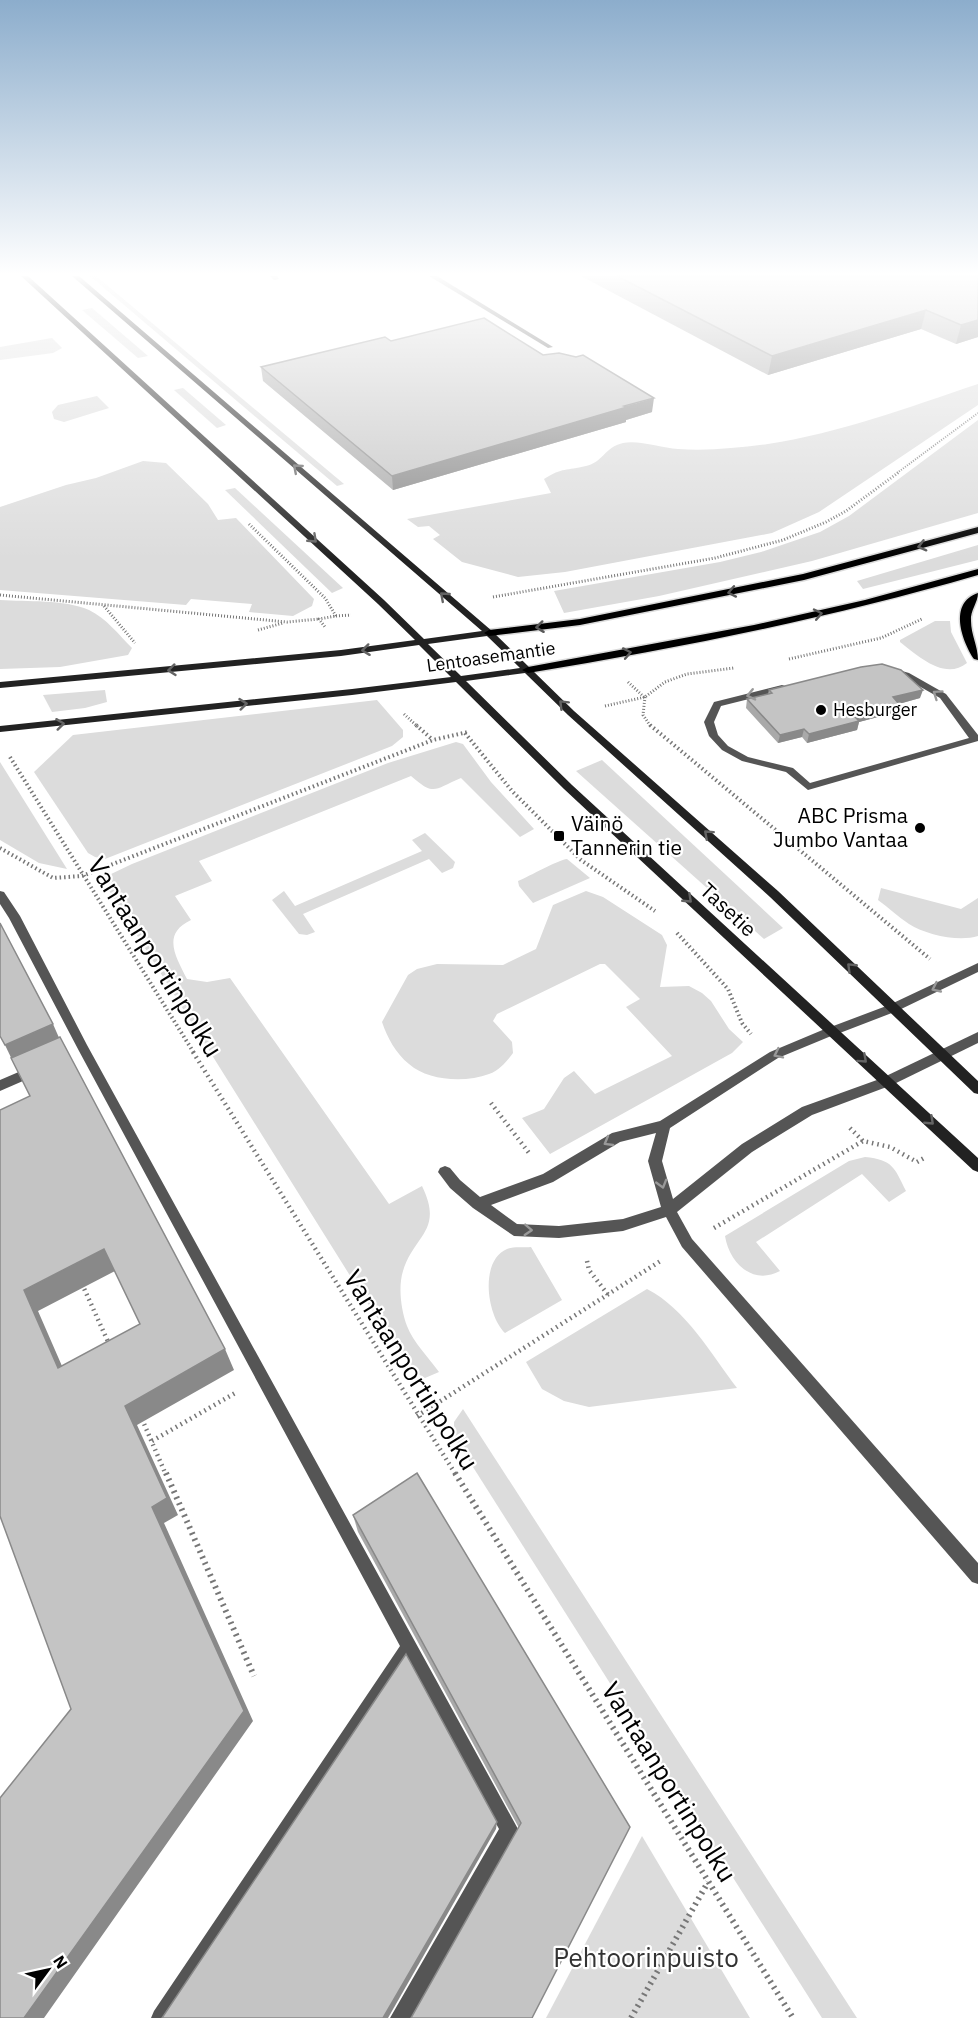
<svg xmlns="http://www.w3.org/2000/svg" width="978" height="2018" viewBox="0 0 978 2018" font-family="'IBM Plex Sans',sans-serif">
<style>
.green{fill:#dcdcdc}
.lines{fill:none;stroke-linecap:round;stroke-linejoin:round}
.primary-casing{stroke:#dbdbdb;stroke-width:3}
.path-far4{stroke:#777;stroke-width:2;stroke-dasharray:1 1.5;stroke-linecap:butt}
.path-far3{stroke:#777;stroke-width:3;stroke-dasharray:1 2;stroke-linecap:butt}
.path-far2{stroke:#777;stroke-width:4;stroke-dasharray:1.5 3;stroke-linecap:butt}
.path-far1{stroke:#777;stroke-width:4.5;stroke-dasharray:1.5 4;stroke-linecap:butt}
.path{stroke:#777;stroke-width:6;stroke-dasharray:2 4.5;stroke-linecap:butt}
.service{fill:#555;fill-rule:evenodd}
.minor{fill:#555;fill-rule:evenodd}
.secondary{fill:#222;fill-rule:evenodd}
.primary{fill:#000;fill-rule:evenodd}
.wall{fill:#a9a9a9}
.shaded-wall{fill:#898989}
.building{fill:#c4c4c4;stroke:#898989;stroke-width:1.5;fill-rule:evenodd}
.oneway{stroke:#646464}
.oneway2{stroke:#595959}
.oneway3{stroke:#999}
.poi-dot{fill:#000;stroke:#fff;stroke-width:2}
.labels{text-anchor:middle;stroke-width:4.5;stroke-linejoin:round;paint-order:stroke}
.far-street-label{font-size:18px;fill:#000;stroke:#fff}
.far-poi-label{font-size:18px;fill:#000;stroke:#fff;text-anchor:start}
.poi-label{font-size:21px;fill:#000;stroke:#fff;text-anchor:end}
.street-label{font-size:21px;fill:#000;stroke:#fff}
.near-street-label{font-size:26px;fill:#000;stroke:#fff}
.near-park-label{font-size:26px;fill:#333;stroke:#fff}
</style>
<rect width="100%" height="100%" fill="#fff"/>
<g class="green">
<path d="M 90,276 L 96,276 L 344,484 L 337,486 Z"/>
<path d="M 92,308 L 148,356 L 138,358 L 82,310 Z"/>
<path d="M 52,338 L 62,348 L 53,353 L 0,360 L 0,347 Z"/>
<path d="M 978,384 L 978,405 L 819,512 L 772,533 L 565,572 L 518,577 L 462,562 L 433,539 L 440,535 L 429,526 L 418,527 L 407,519 L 551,493 L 544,479 C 563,467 566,471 586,466 C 602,463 605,447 623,443 C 640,440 661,448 678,449 C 707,451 739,448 768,444 C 840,433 909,407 978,384 Z"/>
<path d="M 183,388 L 226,425 L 217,428 L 174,390 Z"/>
<path d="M 97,396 L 109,408 L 64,422 L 54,419 L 52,412 L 58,405 Z"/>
<path d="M 978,420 L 978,513 L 812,561 L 659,596 L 564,613 L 554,591 L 720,562 L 761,552 L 820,532 L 849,516 Z"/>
<path d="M 143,461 L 166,463 L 208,504 L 218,520 L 236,518 L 314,599 L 312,606 L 293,616 L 249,612 L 252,604 L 191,599 L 186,605 L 0,590 L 0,507 L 66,485 L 96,478 Z"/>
<path d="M 235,488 L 343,588 L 332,593 L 225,490 Z"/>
<path d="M 978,545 L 978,560 L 863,589 L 857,581 Z"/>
<path d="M 0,600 C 28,602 63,599 89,610 C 106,618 119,635 132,648 L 128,655 L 60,667 L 0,669 Z"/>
<path d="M 935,621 L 950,621 L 951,632 L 967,663 C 945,681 918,656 900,642 L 900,640 Z"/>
<path d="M 105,690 L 107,702 L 85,708 L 52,712 L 43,695 Z"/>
<path d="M 377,700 L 403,730 L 403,737 L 392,746 L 105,859 L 95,857 L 88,853 L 34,772 L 73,735 Z"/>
<path d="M 456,742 L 463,744 L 491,782 L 534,829 L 520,837 L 461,778 C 434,789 435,797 411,776 L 199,861 L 212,881 L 175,896 L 191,920 C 161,934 176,957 187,979 L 207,982 L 230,978 L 389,1204 L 422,1186 C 444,1231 414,1235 403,1271 C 398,1287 401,1310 407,1326 C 413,1342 429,1358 439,1372 L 425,1378 L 413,1371 L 364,1298 L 103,881 L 109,875 L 132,864 L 388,763 Z"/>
<path d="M 602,760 L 783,928 L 764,939 L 576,771 Z"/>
<path d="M 0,762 L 67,869 L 39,863 L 0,840 Z"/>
<path d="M 425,833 L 455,862 L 453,868 L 442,873 L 429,859 L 303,914 L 315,932 L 307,935 L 299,934 L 272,900 L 284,891 L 295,906 L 422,851 L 412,840 Z"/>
<path d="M 567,859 L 590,878 L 533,903 L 519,886 L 518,881 C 530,876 558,860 567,859 Z"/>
<path d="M 881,888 L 961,909 L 978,898 L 978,936 C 959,942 926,935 909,924 C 898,917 888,907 878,900 Z"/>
<path d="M 586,891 L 603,897 L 662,935 L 667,945 L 660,987 L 689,986 L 702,993 L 711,1001 L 729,1029 L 743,1042 L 732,1053 L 550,1154 L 522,1118 L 544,1109 L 564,1078 L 574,1071 L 595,1094 L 672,1056 L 626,1007 L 640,999 L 605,964 L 600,964 L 497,1014 L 493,1021 L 512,1042 L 513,1053 C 507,1061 500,1070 489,1074 C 465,1083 428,1081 409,1064 C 396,1054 387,1037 382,1022 L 408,975 L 417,969 L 437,964 L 503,965 L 536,949 L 553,905 Z"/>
<path d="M 865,1157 C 893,1160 894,1167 906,1191 L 889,1202 L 862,1174 L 756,1242 L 780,1271 C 752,1286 729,1262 725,1236 L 849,1161 Z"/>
<path d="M 531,1247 L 562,1300 L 505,1333 C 487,1316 479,1261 507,1249 C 514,1246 524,1248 531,1247 Z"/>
<path d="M 647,1289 C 686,1309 711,1354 737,1388 L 589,1407 L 564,1401 L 542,1389 L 526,1362 Z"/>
<path d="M 463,1409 L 857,2018 L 822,2018 L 454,1437 L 454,1422 Z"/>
<path d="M 642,1836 L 750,2018 L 546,2018 Z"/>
</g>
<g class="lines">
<g class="primary-casing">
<g id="primary">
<path d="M 978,527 L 978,533 L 804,580 L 580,625 L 489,636 L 484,633 L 489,630 L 580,619 L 803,574 Z"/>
<path d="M 978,569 L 978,575 C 830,618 680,648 528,673 L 522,670 L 528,667 L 754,625 L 865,600 Z"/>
<path d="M 978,593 C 978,603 970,610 971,621 C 971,635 978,646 978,660 L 974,659 C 962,641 948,603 978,593 Z"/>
</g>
</g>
<path class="path-far4" d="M 897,473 L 978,413"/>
<g class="path-far3">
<path d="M 249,524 L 325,598 L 336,616 L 319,619 L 325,627"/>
<path d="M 0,595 L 287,622 L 319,619"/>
<path d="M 493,597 L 715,558 L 783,540 L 826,522 L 846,511 L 899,472"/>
<path d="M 104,606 L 135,643"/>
<path d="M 336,616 L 351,615"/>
<path d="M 258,630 L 283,623"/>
<path d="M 789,659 L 881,638 L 922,619"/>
<path d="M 628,682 L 644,697"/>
<path d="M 645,697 L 643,715 L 651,727"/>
<path d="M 605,706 L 645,697 L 665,682 L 687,674 L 734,668"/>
<path d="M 404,714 L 418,727"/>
</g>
<g class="path-far2">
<path d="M 416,725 L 433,740"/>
<path d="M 650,725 L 930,959"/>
<path d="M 465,733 L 512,791 L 581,860 L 655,911"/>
<path d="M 10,757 L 194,1053"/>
<path d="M 0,848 L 53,878 L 82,876 L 433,740 L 468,732"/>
<path d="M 677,933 L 728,989 L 742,1023 L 751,1034"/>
</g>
<g class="path-far1">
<path d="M 193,1052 L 456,1475"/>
<path d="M 491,1103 L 529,1153"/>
<path d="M 850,1128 L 863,1141 L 890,1147 L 917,1162 L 924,1158"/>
<path d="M 714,1228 L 863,1141"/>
<path d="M 587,1261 L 589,1270 L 609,1296"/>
<path d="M 82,1284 L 110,1346"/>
<path d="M 417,1416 L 662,1260"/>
<path d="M 142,1419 L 166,1475"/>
<path d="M 152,1441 L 237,1392"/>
</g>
<g class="path">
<path d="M 166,1473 L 254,1676"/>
<path d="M 455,1473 L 793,2018"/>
<path d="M 631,2018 L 708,1882"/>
</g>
<g class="service">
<path d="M 270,276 L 277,276 L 279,279 L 274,280 Z"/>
<path d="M 429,276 L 437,276 L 553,347 L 548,348 Z"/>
<path d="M 895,669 L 909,673 L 946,694 L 978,735 L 978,741 L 808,790 L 786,772 L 742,761 L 722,750 L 709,736 L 704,722 L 714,702 L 782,685 L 785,686 L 785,690 L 721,706 L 714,722 L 718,735 L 728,746 L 748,757 L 793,768 L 810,783 L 969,738 L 940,698 L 903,677 L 892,674 L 892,670 Z"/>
<path d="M 0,891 L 4,892 L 20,916 L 87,1045 L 518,1829 L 411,2018 L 390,2018 L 499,1829 L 409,1663 L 173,2018 L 151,2018 L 154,2011 L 400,1646 L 79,1051 L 9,918 L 0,904 Z"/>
<path d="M 832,1026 L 836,1028 L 838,1031 L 836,1034 L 778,1058 L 670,1128 L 662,1161 L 673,1199 L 742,1144 L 802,1107 L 888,1076 L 892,1077 L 894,1081 L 892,1085 L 812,1115 L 752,1152 L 677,1212 L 692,1239 L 978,1563 L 978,1584 L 972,1582 L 682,1247 L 666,1217 L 623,1231 L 559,1238 L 514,1236 L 473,1208 L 450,1188 L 438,1172 L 440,1168 L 445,1166 L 450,1168 L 460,1180 L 480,1197 L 543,1174 L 612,1133 L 660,1121 L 770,1052 ZM 656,1133 L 648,1161 L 661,1207 L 623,1219 L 559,1226 L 517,1224 L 491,1205 L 553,1182 L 620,1142 Z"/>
<path d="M 35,1065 L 39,1066 L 41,1070 L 39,1074 L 0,1091 L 0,1080 Z"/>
</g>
<g class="minor">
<path d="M 978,963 L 978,972 L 897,1011 L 832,1036 L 828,1034 L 826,1031 L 828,1028 L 889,1005 Z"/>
<path d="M 978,1032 L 978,1043 L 892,1085 L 884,1085 L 882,1081 L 884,1077 Z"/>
</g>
<path class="secondary" d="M 21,276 L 28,276 L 384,600 L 424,639 L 482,631 L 72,276 L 79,276 L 492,631 L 574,711 L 778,891 L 978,1081 L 978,1094 L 974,1093 L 770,897 L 568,715 L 525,673 L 466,681 L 572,785 L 978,1158 L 978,1172 L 973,1170 L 564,789 L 456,682 L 352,695 L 0,732 L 0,726 L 352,689 L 451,677 L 419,645 L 341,656 L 0,688 L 0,682 L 341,650 L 415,640 L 378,604 ZM 487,636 L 520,668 L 461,676 L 428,644 Z"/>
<use href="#primary" class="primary"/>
</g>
<g class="wall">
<path d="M 581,276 L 978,276 L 978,337 L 956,344 L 921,329 L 768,375 Z"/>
<path d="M 543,355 L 652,412 L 626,420 L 626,422 L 393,490 L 263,381 L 261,367 Z"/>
<path d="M 769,690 L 920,698 L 899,704 L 897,712 L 859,722 L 857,730 L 807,743 L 802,737 L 778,743 L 746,708 L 747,699 L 768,694 Z"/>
<path d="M 353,1515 L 630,1827 L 519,1828 L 358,1532 Z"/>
</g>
<g class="shaded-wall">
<path d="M 926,310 L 921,329 L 768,375 L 772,356 Z"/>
<path d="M 978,320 L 978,337 L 956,344 L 961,325 Z"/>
<path d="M 654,398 L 652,412 L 626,420 L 626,422 L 393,490 L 392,476 Z"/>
<path d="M 923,690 L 920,698 L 891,706 L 893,697 Z"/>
<path d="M 899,704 L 897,712 L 859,722 L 857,730 L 807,743 L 809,734 L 854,716 Z"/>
<path d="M 804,729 L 802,737 L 778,743 L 780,735 Z"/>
<path d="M 53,1024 L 64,1049 L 17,1070 L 5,1045 Z"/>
<path d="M 104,1249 L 115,1271 L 38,1311 L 72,1389 L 58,1368 L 24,1290 Z"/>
<path d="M 225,1349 L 234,1370 L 137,1425 L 178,1515 L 164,1523 L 253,1721 L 44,2018 L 24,2018 L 152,1507 L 125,1406 Z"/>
<path d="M 497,1822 L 496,1829 L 388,2018 L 383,2018 Z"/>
</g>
<g class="building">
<path d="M 617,276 L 978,276 L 978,320 L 961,325 L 926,310 L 772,356 Z"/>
<path d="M 484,318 L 543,355 L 559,353 L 576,357 L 583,355 L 654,398 L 624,406 L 627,407 L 392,476 L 261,367 L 385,337 L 391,341 Z"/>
<path d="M 882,664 L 901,670 L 923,690 L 893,697 L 899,704 L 854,716 L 859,721 L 809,734 L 804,729 L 780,735 L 747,699 L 772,693 L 769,690 L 861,667 Z"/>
<path d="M 0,923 L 53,1024 L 5,1045 L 0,1036 Z"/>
<path d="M 60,1037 L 225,1349 L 125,1406 L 167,1498 L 152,1507 L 244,1711 L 24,2018 L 0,2018 L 0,1798 L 71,1709 L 0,1516 L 0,1110 L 30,1096 L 11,1058 ZM 104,1249 L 140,1324 L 58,1368 L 24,1290 Z"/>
<path d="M 417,1473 L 630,1827 L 532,2018 L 411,2018 L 521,1823 L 353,1515 Z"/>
<path d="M 406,1654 L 497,1822 L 383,2018 L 162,2018 Z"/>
</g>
<defs><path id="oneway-chevron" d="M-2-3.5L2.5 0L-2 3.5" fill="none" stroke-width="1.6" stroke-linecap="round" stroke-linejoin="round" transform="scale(1.5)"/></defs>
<g class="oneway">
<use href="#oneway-chevron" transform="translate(297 468) rotate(-139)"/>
<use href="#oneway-chevron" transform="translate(313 539) rotate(43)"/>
<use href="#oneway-chevron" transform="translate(444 596) rotate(-139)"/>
<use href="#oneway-chevron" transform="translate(366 650) rotate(173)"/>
<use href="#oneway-chevron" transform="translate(172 670) rotate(174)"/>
<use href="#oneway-chevron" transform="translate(243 704) rotate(-6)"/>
<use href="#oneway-chevron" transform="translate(563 704) rotate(-135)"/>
<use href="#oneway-chevron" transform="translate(60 724) rotate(-7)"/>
<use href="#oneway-chevron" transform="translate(708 834) rotate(-138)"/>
<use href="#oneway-chevron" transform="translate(688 899) rotate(43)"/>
<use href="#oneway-chevron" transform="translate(851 967) rotate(-136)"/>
<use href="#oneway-chevron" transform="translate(863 1059) rotate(42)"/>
<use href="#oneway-chevron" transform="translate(930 1121) rotate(43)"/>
</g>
<g class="oneway2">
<use href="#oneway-chevron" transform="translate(922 546) rotate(165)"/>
<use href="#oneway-chevron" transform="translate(732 592) rotate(169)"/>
<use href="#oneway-chevron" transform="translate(818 614) rotate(-12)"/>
<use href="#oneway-chevron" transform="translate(540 627) rotate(173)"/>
<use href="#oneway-chevron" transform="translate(627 653) rotate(-11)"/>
</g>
<g class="oneway3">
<use href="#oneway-chevron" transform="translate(937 694) rotate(-145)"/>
<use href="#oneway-chevron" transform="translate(751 695) rotate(167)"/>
<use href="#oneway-chevron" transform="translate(936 988) rotate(155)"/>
<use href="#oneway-chevron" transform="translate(778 1054) rotate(154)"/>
<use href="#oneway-chevron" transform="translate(608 1142) rotate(150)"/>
<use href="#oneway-chevron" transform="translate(662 1184) rotate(74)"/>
<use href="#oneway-chevron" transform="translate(528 1230) rotate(3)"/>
</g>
<linearGradient id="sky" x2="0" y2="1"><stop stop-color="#8cadcc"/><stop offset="0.49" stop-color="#fff"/><stop offset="1" stop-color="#fff" stop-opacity="0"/></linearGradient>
<rect width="978" height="559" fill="url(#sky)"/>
<g class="poi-dot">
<circle cx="821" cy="710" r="6"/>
<circle cx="920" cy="828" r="6"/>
<rect x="553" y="830" width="12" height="12" rx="3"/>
</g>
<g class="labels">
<g class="far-street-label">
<text transform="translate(491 657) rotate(-8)" y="6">Lentoasemantie</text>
</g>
<g class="far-poi-label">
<text x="833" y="716">Hesburger</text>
</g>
<g class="poi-label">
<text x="908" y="823">ABC Prisma<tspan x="908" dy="24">Jumbo Vantaa</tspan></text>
<text x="571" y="831" text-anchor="start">Väinö<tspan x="571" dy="24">Tannerin tie</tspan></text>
</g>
<g class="street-label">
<text transform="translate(728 910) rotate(43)" y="7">Tasetie</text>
</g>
<g class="near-street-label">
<text transform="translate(155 957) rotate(58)" y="9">Vantaanportinpolku</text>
<text transform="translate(411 1370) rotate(58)" y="9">Vantaanportinpolku</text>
<text transform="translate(669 1782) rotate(58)" y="9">Vantaanportinpolku</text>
</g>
<g class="near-park-label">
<text x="646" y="1967">Pehtoorinpuisto</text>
</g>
</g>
<g transform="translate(48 1970) rotate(57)" stroke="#ffffff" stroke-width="4.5" paint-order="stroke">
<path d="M0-4.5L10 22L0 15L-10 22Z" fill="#000000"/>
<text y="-9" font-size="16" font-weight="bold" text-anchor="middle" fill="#000000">N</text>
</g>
</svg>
